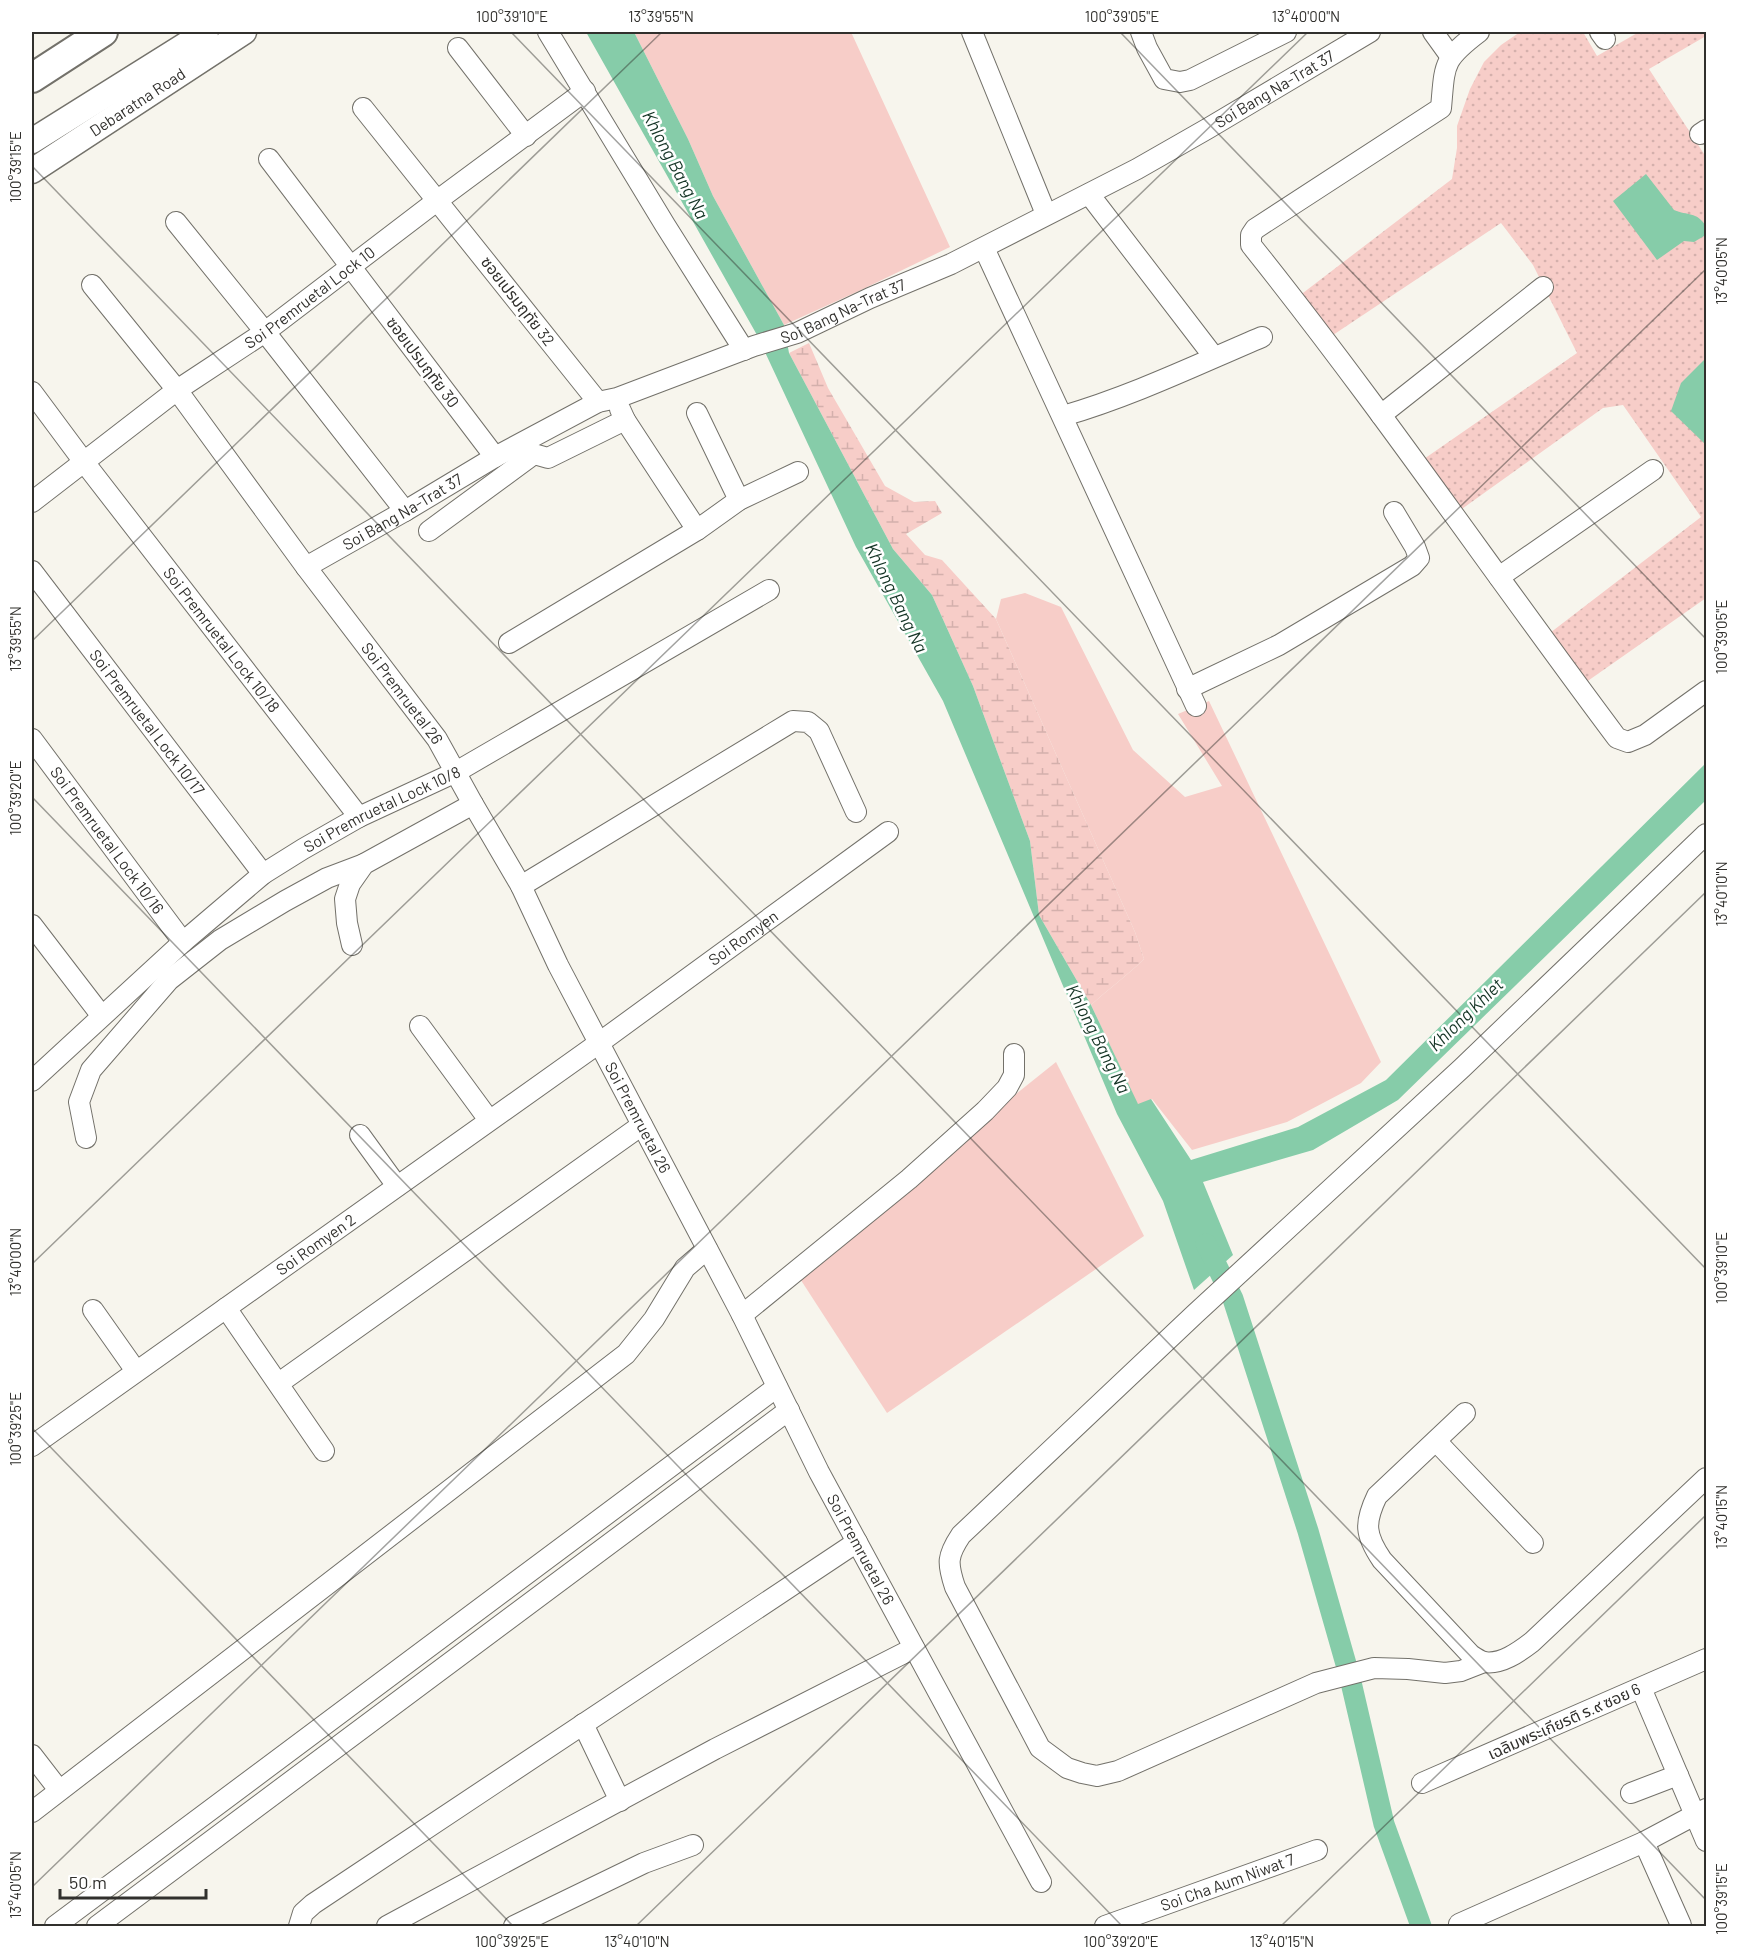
<svg xmlns="http://www.w3.org/2000/svg" width="1738" height="1958" viewBox="0 0 1738 1958" font-family="Barlow,'Noto Sans Thai',sans-serif">
<style>
.grass{fill:#f7cdc8}
.wetland{fill:url(#wetland-marsh)}
.garden{fill:url(#garden-dots)}
.water{fill:#86cca9}
.lines{fill:none;stroke-linecap:round;stroke-linejoin:round}
.canal{stroke:#86cca9;stroke-width:21}
.minor-casing{stroke:#73716a;stroke-width:22}
.major-casing{stroke:#73716a;stroke-width:27}
.highway-casing{stroke:#73716a;stroke-width:32}
.minor{stroke:#fff;stroke-width:20}
.major{stroke:#fff;stroke-width:24}
.highway{stroke:#fff;stroke-width:28}
.ticks{fill:none;stroke:#31302d;stroke-width:1.5;stroke-opacity:0.45}
.labels{text-anchor:middle;stroke-width:5;stroke-linejoin:round;paint-order:stroke}
.street-label{font-size:16px;fill:#31302d;stroke:#fff}
.water-label{font-size:18px;font-style:italic;fill:#133324;stroke:#fff}
.neatline{fill:none;stroke:#31302d;stroke-width:2}
.ticks-label{font-size:15px;text-anchor:middle;fill:#31302d}
</style>
<defs>
<pattern id="wetland-marsh" width="20" height="14" patternUnits="userSpaceOnUse" patternTransform="scale(1.5)"><rect width="20" height="14" fill="#f7cdc8"/><path d="M1 5h8M5 5V1M11 12h8M15 12V8" fill="none" stroke="#d4b0ac"/></pattern>
<pattern id="garden-dots" width="8" height="8" patternUnits="userSpaceOnUse" patternTransform="scale(1.5)"><rect width="8" height="8" fill="#f7cdc8"/><path d="M2 2h.1M6 6h.1" fill="none" stroke="#d4b0ac" stroke-width="1.8" stroke-linecap="round"/></pattern>
</defs>
<rect width="100%" height="100%" fill="#f7f5ed"/>
<g class="grass">
<path d="M 634,32 L 851,32 L 950,247 L 861,290 L 784,325 L 713,196 L 688,139 Z"/>
<path d="M 1025,593 L 1061,607 L 1133,750 L 1185,797 L 1222,786 L 1178,714 L 1209,701 L 1381,1062 L 1361,1083 L 1287,1122 L 1192,1150 L 1152,1099 L 1138,1105 L 1091,1005 C 1108,989 1127,976 1144,959 L 1135,932 L 996,619 L 1001,599 Z"/>
<path d="M 1056,1062 L 1144,1236 L 887,1413 L 795,1271 Z"/>
</g>
<path class="wetland" d="M 809,343 L 828,388 L 885,486 L 914,502 L 935,501 L 942,513 L 906,534 L 925,555 L 942,560 L 996,619 L 1135,932 L 1144,959 C 1127,976 1108,989 1091,1005 L 1039,915 L 1030,841 L 973,686 L 932,595 L 893,549 L 789,353 Z"/>
<path class="garden" d="M 1520,32 L 1583,32 L 1597,56 L 1639,32 L 1706,32 L 1706,36 L 1649,69 L 1706,157 L 1706,598 L 1582,685 L 1546,636 L 1701,517 L 1623,405 L 1603,408 L 1459,511 L 1421,461 L 1577,353 L 1533,265 L 1501,223 L 1333,335 L 1299,296 L 1452,179 L 1457,148 L 1457,126 L 1470,89 L 1484,62 L 1501,45 Z"/>
<g class="water">
<path d="M 586,32 L 634,32 L 688,139 L 713,196 L 784,325 L 789,353 L 893,549 L 932,595 L 973,686 L 1030,841 L 1039,915 L 1091,1005 L 1138,1104 L 1151,1099 L 1191,1160 L 1298,1127 L 1386,1080 L 1706,763 L 1706,800 L 1398,1100 L 1313,1150 L 1203,1182 L 1233,1255 L 1194,1290 L 1163,1201 L 1117,1114 L 943,701 L 856,547 L 757,335 Z"/>
<path d="M 1646,174 L 1674,210 C 1688,216 1696,211 1706,226 L 1704,236 L 1694,242 L 1684,241 L 1657,260 L 1613,201 Z"/>
<path d="M 1706,358 L 1706,445 L 1671,411 L 1681,383 Z"/>
</g>
<g class="lines">
<path class="canal" d="M 1206,1244 L 1233,1299 L 1308,1531 L 1350,1678 L 1384,1824 L 1421,1926"/>
<g class="minor-casing">
<g id="minor">
<path d="M 548,32 L 665,225 L 744,350"/>
<path d="M 972,32 L 1046,214"/>
<path d="M 1141,32 L 1147,48 L 1164,79 L 1180,82 L 1190,80 L 1286,32"/>
<path d="M 1433,32 L 1451,57"/>
<path d="M 1479,32 C 1442,60 1445,64 1441,108 L 1255,229 L 1251,235 L 1251,245 C 1379,405 1494,574 1617,738 L 1628,742 L 1645,735 L 1706,691"/>
<path d="M 1600,32 L 1605,39"/>
<path d="M 458,48 L 526,136"/>
<path d="M 363,108 L 598,402"/>
<path d="M 1700,134 L 1706,130"/>
<path d="M 269,159 L 495,457"/>
<path d="M 1089,194 L 1214,357"/>
<path d="M 176,222 L 265,332 L 405,511"/>
<path d="M 984,248 L 1196,706"/>
<path id="s1" d="M 92,285 L 177,390 L 306,567 L 437,739 L 473,804 L 521,886 L 558,965 L 742,1315 L 819,1472 L 1041,1882"/>
<path id="s2" d="M 32,392 L 84,462 L 359,817"/>
<path d="M 620,409 L 625,420 L 697,530"/>
<path d="M 697,413 L 739,500"/>
<path d="M 1381,415 L 1543,287"/>
<path d="M 1063,416 C 1132,396 1196,365 1262,337"/>
<path id="s3" d="M 32,502 L 177,390 L 265,332 L 438,200 L 585,91"/>
<path d="M 429,531 L 534,454 L 548,458 L 625,420"/>
<path id="s4" d="M 306,567 L 405,511 L 495,457 L 598,402 L 617,398 L 754,346 L 797,333 L 870,298 L 951,264 L 1137,169 L 1207,129 L 1370,32"/>
<path id="s5" d="M 32,571 L 263,874"/>
<path d="M 1499,577 L 1653,470"/>
<path d="M 509,643 L 697,530 L 739,500 L 798,472"/>
<path d="M 1187,689 L 1279,645 L 1412,566 L 1419,558 L 1415,547 L 1394,512"/>
<path id="s6" d="M 32,739 L 183,942"/>
<path d="M 521,886 L 793,721 L 808,722 L 819,731 L 856,812"/>
<path d="M 32,925 L 101,1015"/>
<path d="M 352,945 L 347,923 L 345,899 L 350,884 L 364,864 L 473,804"/>
<path d="M 420,1026 L 489,1120"/>
<path id="s7" d="M 32,1081 L 183,942 L 263,874 L 303,849 L 359,817 L 456,772 L 769,590"/>
<path d="M 360,1135 L 397,1186"/>
<path d="M 86,1138 L 79,1102 L 91,1070 L 169,980 L 220,940 L 285,901 L 327,878 L 364,864"/>
<path d="M 226,1308 L 324,1451"/>
<path d="M 93,1310 L 136,1371"/>
<path d="M 742,1315 L 909,1179 L 985,1111 L 1007,1088 L 1014,1075 L 1014,1054"/>
<path d="M 279,1383 L 642,1125"/>
<path d="M 1465,1413 L 1377,1496 C 1364,1523 1365,1535 1382,1560 L 1471,1655 C 1474,1657 1480,1661 1484,1662 C 1501,1665 1519,1652 1532,1642 L 1706,1478"/>
<path d="M 1436,1441 L 1533,1543"/>
<path id="s8" d="M 32,1446 L 599,1043 L 888,832"/>
<path d="M 1484,1662 L 1461,1671 L 1445,1673 L 1408,1669 L 1374,1668 L 1316,1683 L 1118,1771 L 1097,1776 L 1082,1773 L 1067,1768 L 1040,1748 L 955,1587 C 947,1563 947,1556 961,1535 L 1195,1314 L 1462,1068 L 1706,834"/>
<path d="M 1641,1688 L 1706,1841"/>
<path d="M 583,1724 L 620,1801"/>
<path d="M 32,1755 L 59,1790"/>
<path d="M 1422,1783 L 1706,1659"/>
<path d="M 1631,1793 L 1678,1775"/>
<path d="M 32,1812 L 626,1354 L 654,1319 L 685,1268 L 707,1249"/>
<path d="M 1644,1842 L 1681,1925"/>
<path d="M 1459,1924 L 1644,1842 L 1706,1809"/>
<path d="M 55,1926 L 777,1387"/>
<path d="M 97,1926 L 789,1410"/>
<path d="M 299,1926 L 303,1913 L 313,1904 L 857,1542"/>
<path d="M 387,1926 L 715,1749 L 914,1648"/>
<path d="M 514,1926 L 644,1863 L 693,1845"/>
<path id="s9" d="M 1105,1926 L 1317,1850"/>
</g>
</g>
<g class="major-casing">
<g id="major">
<path d="M 32,141 L 206,32"/>
<path id="s10" d="M 32,171 L 244,32"/>
</g>
</g>
<g class="highway-casing">
<path id="highway" d="M 32,78 L 103,32"/>
</g>
<use href="#minor" class="minor"/>
<use href="#major" class="major"/>
<use href="#highway" class="highway"/>
</g>
<path class="ticks" d="M 511,32 L 1706,1269M 1120,32 L 1706,639M 32,166 L 1706,1900M 32,641 L 662,32M 32,797 L 1122,1926M 32,1264 L 1308,32M 32,1428 L 513,1926M 32,1887 L 1706,269M 636,1926 L 1706,892M 1281,1926 L 1706,1515"/>
<g class="labels">
<g class="street-label">
<text dy="6" stroke="none"><textPath href="#s4" startOffset="1083">Soi Bang Na-Trat 37</textPath></text>
<text dy="6" stroke="none"><textPath href="#s10" startOffset="126">Debaratna Road</textPath></text>
<text dy="6" stroke="none"><textPath href="#s3" startOffset="345">Soi Premruetal Lock 10</textPath></text>
<text transform="translate(518 301) rotate(52)" y="6">ซอยเปรมฤทัย 32</text>
<text dy="6" stroke="none"><textPath href="#s4" startOffset="597">Soi Bang Na-Trat 37</textPath></text>
<text transform="translate(423 362) rotate(53)" y="6">ซอยเปรมฤทัย 30</text>
<text dy="6" stroke="none"><textPath href="#s4" startOffset="111">Soi Bang Na-Trat 37</textPath></text>
<text dy="6" stroke="none"><textPath href="#s2" startOffset="312">Soi Premruetal Lock 10/18</textPath></text>
<text dy="6" stroke="none"><textPath href="#s1" startOffset="513">Soi Premruetal 26</textPath></text>
<text dy="6" stroke="none"><textPath href="#s5" startOffset="190">Soi Premruetal Lock 10/17</textPath></text>
<text dy="6" stroke="none"><textPath href="#s7" startOffset="446">Soi Premruetal Lock 10/8</textPath></text>
<text dy="6" stroke="none"><textPath href="#s6" startOffset="126">Soi Premruetal Lock 10/16</textPath></text>
<text dy="6" stroke="none"><textPath href="#s8" startOffset="874">Soi Romyen</textPath></text>
<text dy="6" stroke="none"><textPath href="#s1" startOffset="999">Soi Premruetal 26</textPath></text>
<text dy="6" stroke="none"><textPath href="#s8" startOffset="348">Soi Romyen 2</textPath></text>
<text dy="6" stroke="none"><textPath href="#s1" startOffset="1485">Soi Premruetal 26</textPath></text>
<text transform="translate(1564 1721) rotate(-24)" y="6">เฉลิมพระเกียรติ ร.๙ ซอย 6</text>
<text dy="6" stroke="none"><textPath href="#s9" startOffset="130">Soi Cha Aum Niwat 7</textPath></text>
</g>
<g class="water-label">
<text transform="translate(675 165) rotate(62)" y="6">Khlong Bang Na</text>
<text transform="translate(896 598) rotate(64)" y="6">Khlong Bang Na</text>
<text transform="translate(1466 1015) rotate(-44)" y="6">Khlong Khlet</text>
<text transform="translate(1098 1039) rotate(63)" y="6">Khlong Bang Na</text>
</g>
</g>
<rect width="1738" height="1958" fill="none" stroke="#ffffff" stroke-width="66"/>
<path d="M60 1889v9h146v-9" fill="none" stroke="#31302d" stroke-width="3"/>
<text x="69" y="1889" font-size="18" fill="#31302d" stroke="#ffffff" stroke-width="4.5" paint-order="stroke">50 m</text>
<rect x="33" y="33" width="1672" height="1892" class="neatline"/>
<g class="ticks-label">
<text x="512" y="22">100°39'10"E</text>
<text x="661" y="22">13°39'55"N</text>
<text x="1122" y="22">100°39'05"E</text>
<text x="1306" y="22">13°40'00"N</text>
<text transform="translate(16 167) rotate(-90)" y="5">100°39'15"E</text>
<text transform="translate(1722 271) rotate(-90)" y="5">13°40'05"N</text>
<text transform="translate(1722 637) rotate(-90)" y="5">100°39'05"E</text>
<text transform="translate(16 639) rotate(-90)" y="5">13°39'55"N</text>
<text transform="translate(16 798) rotate(-90)" y="5">100°39'20"E</text>
<text transform="translate(1722 894) rotate(-90)" y="5">13°40'10"N</text>
<text transform="translate(16 1262) rotate(-90)" y="5">13°40'00"N</text>
<text transform="translate(1722 1268) rotate(-90)" y="5">100°39'10"E</text>
<text transform="translate(16 1429) rotate(-90)" y="5">100°39'25"E</text>
<text transform="translate(1722 1517) rotate(-90)" y="5">13°40'15"N</text>
<text transform="translate(16 1885) rotate(-90)" y="5">13°40'05"N</text>
<text transform="translate(1722 1899) rotate(-90)" y="5">100°39'15"E</text>
<text x="512" y="1947">100°39'25"E</text>
<text x="637" y="1947">13°40'10"N</text>
<text x="1121" y="1947">100°39'20"E</text>
<text x="1282" y="1947">13°40'15"N</text>
</g>
</svg>
